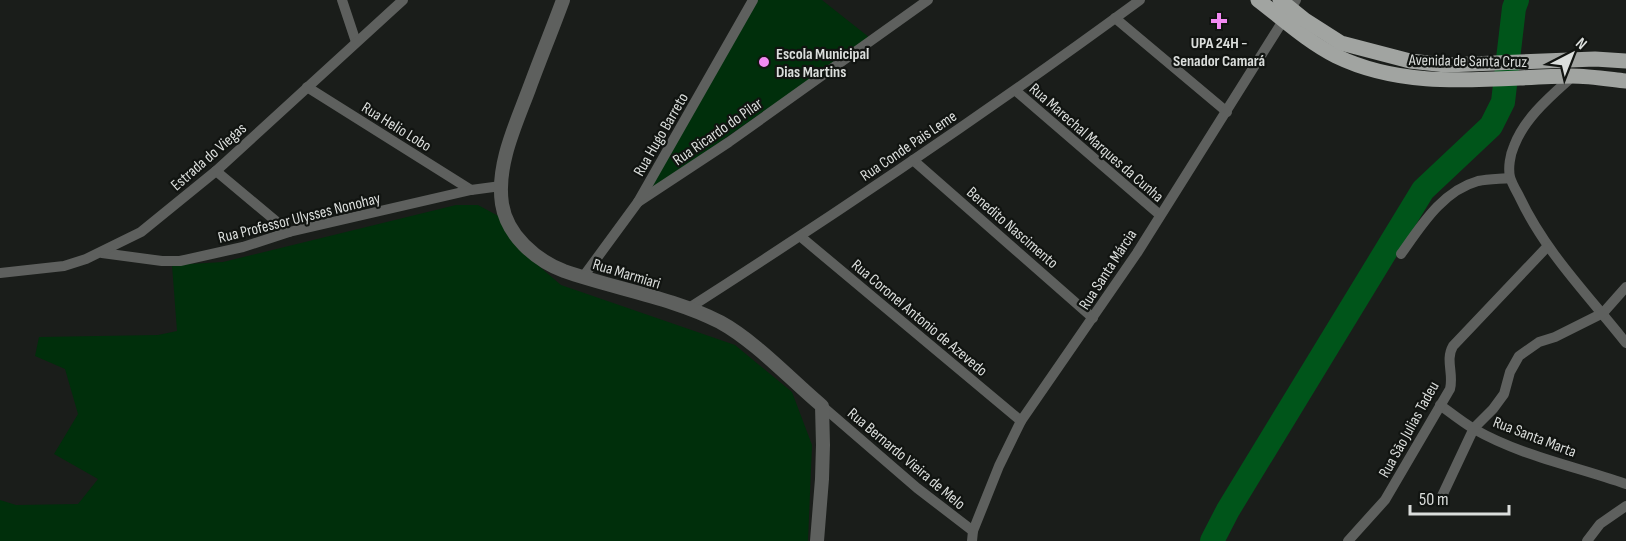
<svg xmlns="http://www.w3.org/2000/svg" width="1626" height="541" viewBox="0 0 1626 541" font-family="'Sofia Sans Condensed',sans-serif">
<style>
.green{fill:#002f0b}
.lines{fill:none;stroke-linecap:round;stroke-linejoin:round}
.river{stroke:#00551a;stroke-width:24}
.minor{stroke:#5e605e;stroke-width:10}
.tertiary{stroke:#5e605e;stroke-width:14}
.primary{stroke:#a1a4a1;stroke-width:15}
.poi-dot{fill:#f28af2;stroke:#111411;stroke-width:2}
.labels{text-anchor:middle;stroke-width:4.5;stroke-linejoin:round;paint-order:stroke}
.poi-label{font-size:16px;font-weight:bold;fill:#dbdedc;stroke:#111411}
.street-label{font-size:16px;fill:#dbdedc;stroke:#111411}
</style>
<rect width="100%" height="100%" fill="#1a1d1a"/>
<g class="green">
<path d="M 756,0 L 822,0 L 870,38 L 646,193 Z"/>
<path d="M 456,205 L 478,205 L 504,219 L 526,255 L 561,285 L 735,345 L 792,392 L 812,445 L 808,541 L 0,541 L 0,500 L 16,505 L 78,504 L 98,479 L 54,454 L 78,414 L 65,369 L 35,356 L 39,337 L 158,335 L 177,331 L 172,265 L 223,262 Z"/>
</g>
<g class="lines">
<path class="river" d="M 1212,541 L 1228,510 L 1423,190 L 1491,126 L 1503,102 L 1514,8 L 1517,0"/>
<g class="minor">
<path d="M 342,0 L 356,42"/>
<path d="M 1115,18 L 1227,112"/>
<path d="M 1573,76 C 1551,96 1525,117 1514,146 C 1510,155 1508,168 1510,177 C 1512,184 1517,192 1520,198 C 1546,253 1589,296 1626,343"/>
<path d="M 307,87 L 471,190"/>
<path d="M 1016,91 L 1160,215"/>
<path d="M 913,160 L 1093,318"/>
<path d="M 216,171 L 289,232"/>
<path d="M 638,202 L 729,142 L 928,0"/>
<path d="M 801,237 L 1021,421"/>
<path d="M 102,253 L 162,261 L 180,261 L 243,247 L 289,232 L 471,190 L 501,186"/>
<path d="M 1401,254 C 1421,226 1442,191 1478,181 C 1488,179 1500,179 1510,178"/>
<path d="M 0,273 L 64,266 L 86,259 L 141,232 L 216,171 L 403,0"/>
<path d="M 583,277 L 638,202 L 753,0"/>
<path d="M 689,308 C 842,210 993,108 1140,0"/>
<path d="M 1440,405 C 1451,413 1462,422 1474,429 C 1521,456 1575,466 1626,484"/>
<path d="M 822,406 L 917,488 L 973,531"/>
<path d="M 1442,496 L 1474,428 L 1493,409 L 1504,394 L 1510,372 L 1519,356 L 1539,342 L 1555,337 L 1603,313 L 1626,287"/>
<path d="M 972,541 L 973,531 L 999,466 L 1021,421 L 1137,253 L 1296,0"/>
<path d="M 1348,541 L 1385,500 L 1450,389 C 1454,374 1445,360 1453,346 L 1547,247"/>
<path d="M 1587,541 L 1600,524 L 1626,506"/>
</g>
<path class="tertiary" d="M 563,0 C 552,30 540,59 529,89 C 516,124 496,165 502,204 C 507,235 535,260 564,271 C 615,289 671,297 720,322 C 755,341 791,380 822,406 L 823,445 L 822,479 L 817,541"/>
<g class="primary">
<path d="M 1258,0 C 1283,19 1308,42 1336,56 C 1410,92 1492,77 1571,76 C 1589,76 1608,79 1626,81"/>
<path d="M 1280,0 L 1305,20 L 1341,43 L 1410,61 L 1446,65 L 1595,59 L 1626,61"/>
</g>
</g>
<g class="poi-dot">
<path d="M1216 12h6v6h6v6h-6v6h-6v-6h-6v-6h6z"/>
<circle cx="764" cy="62" r="6"/>
</g>
<g class="labels">
<g class="poi-label">
<text x="1219" y="48">UPA 24H -<tspan x="1219" dy="18">Senador Camará</tspan></text>
<text x="776" y="59" text-anchor="start">Escola Municipal<tspan x="776" dy="18">Dias Martins</tspan></text>
</g>
<g class="street-label">
<text transform="translate(1468 60) rotate(1)" y="6">Avenida de Santa Cruz</text>
<text transform="translate(397 126) rotate(32)" y="6">Rua Helio Lobo</text>
<text transform="translate(717 131) rotate(-35)" y="6">Rua Ricardo do Pilar</text>
<text transform="translate(660 134) rotate(-60)" y="6">Rua Hugo Barreto</text>
<text transform="translate(1097 142) rotate(41)" y="6">Rua Marechal Marques da Cunha</text>
<text transform="translate(908 145) rotate(-34)" y="6">Rua Conde Pais Leme</text>
<text transform="translate(208 156) rotate(-41)" y="6">Estrada do Viegas</text>
<text transform="translate(299 217) rotate(-14)" y="6">Rua Professor Ulysses Nonohay</text>
<text transform="translate(1013 227) rotate(41)" y="6">Benedito Nascimento</text>
<text transform="translate(1107 269) rotate(-57)" y="6">Rua Santa Márcia</text>
<text transform="translate(627 273) rotate(17)" y="6">Rua Marmiari</text>
<text transform="translate(920 317) rotate(40)" y="6">Rua Coronel Antonio de Azevedo</text>
<text transform="translate(1408 429) rotate(-61)" y="6">Rua São Julias Tadeu</text>
<text transform="translate(1535 436) rotate(21)" y="6">Rua Santa Marta</text>
<text transform="translate(907 458) rotate(40)" y="6">Rua Bernardo Vieira de Melo</text>
</g>
</g>
<g transform="translate(1572 54) rotate(42)" stroke="#111411" stroke-width="4.5" paint-order="stroke">
<path d="M0-4.5L10 22L0 15L-10 22Z" fill="#dbdedc"/>
<text y="-9" font-size="16" font-weight="bold" text-anchor="middle" fill="#dbdedc">N</text>
</g>
<path d="M1410 505v9h99v-9" fill="none" stroke="#dbdedc" stroke-width="3"/>
<text x="1419" y="505" font-size="18" fill="#dbdedc" stroke="#111411" stroke-width="4.5" paint-order="stroke">50 m</text>
</svg>
